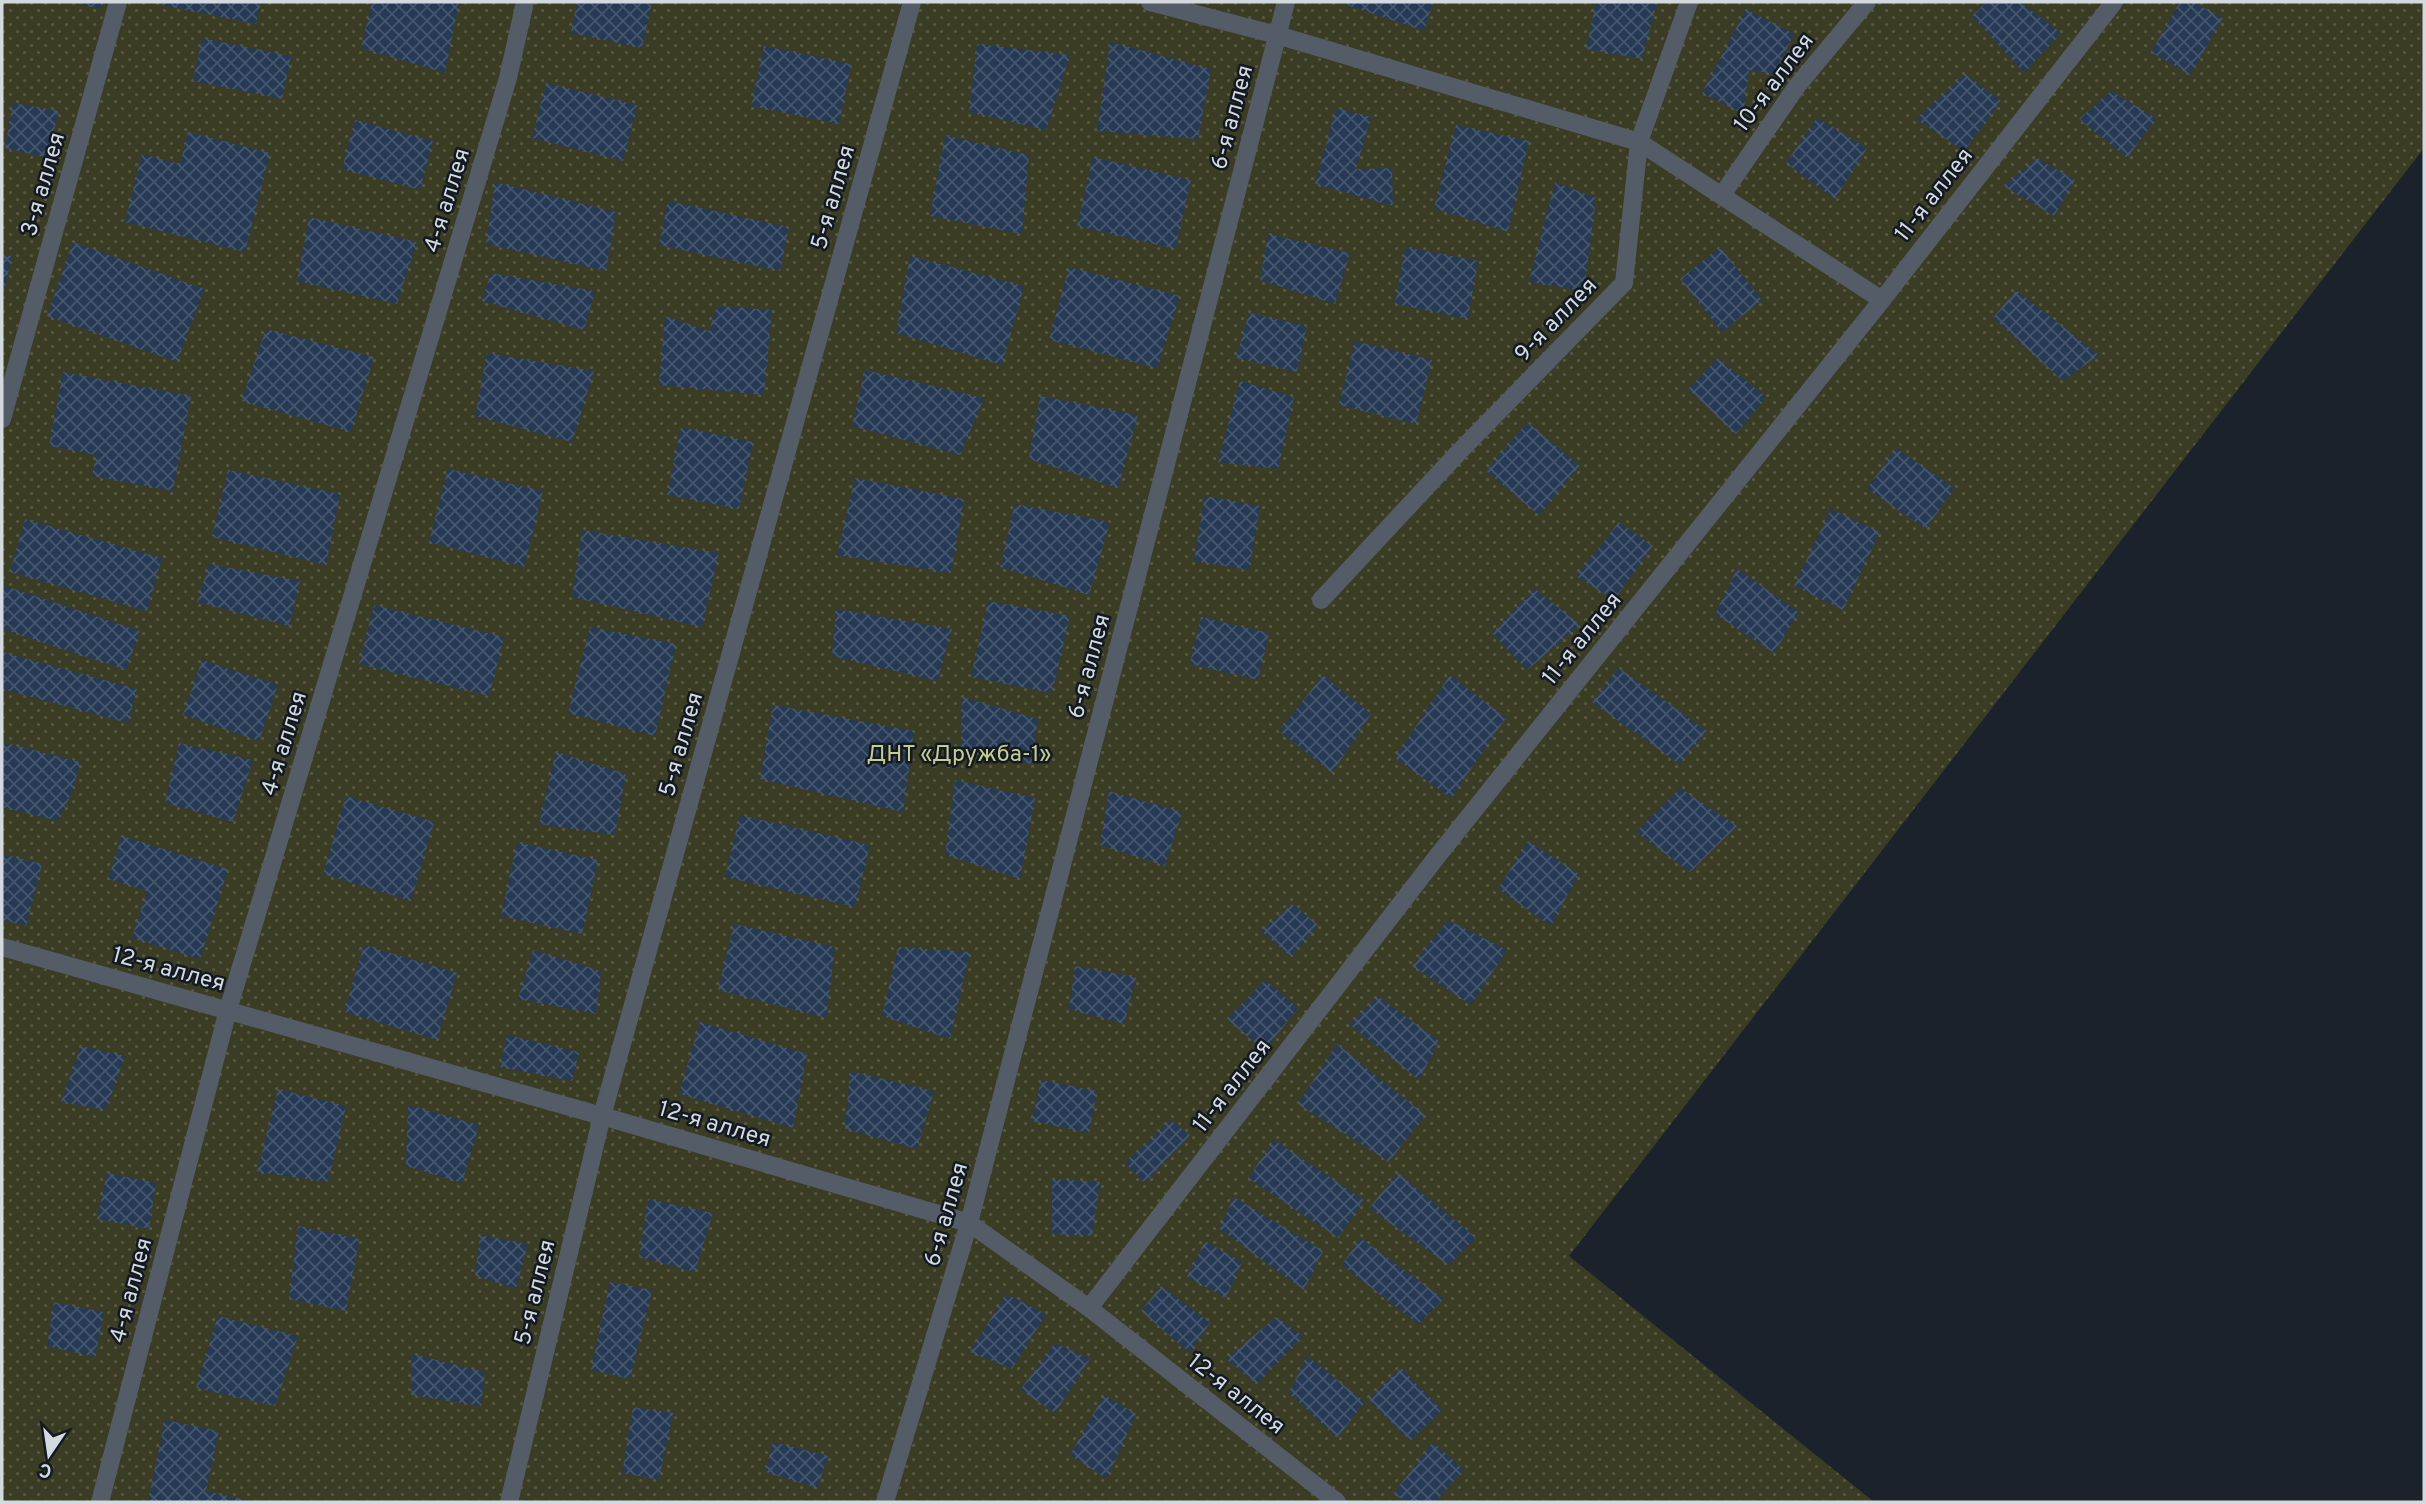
<svg xmlns="http://www.w3.org/2000/svg" width="2426" height="1504" viewBox="0 0 2426 1504" font-family="Overpass,sans-serif">
<style>
.park{fill:url(#park-dots)}
.building{fill:url(#building-cross-hatch)}
.lines{fill:none;stroke-linecap:round;stroke-linejoin:round}
.lane{stroke:#545c67;stroke-width:18}
.street{stroke:#545c67;stroke-width:18}
.labels{text-anchor:middle;stroke-width:5;stroke-linejoin:round;paint-order:stroke}
.street-label{font-size:23px;fill:#d4d9df;stroke:#121922}
.park-label{font-size:23px;fill:#c5cd8d;stroke:#121922}
</style>
<defs>
<pattern id="park-dots" width="8" height="8" patternUnits="userSpaceOnUse" patternTransform="scale(1.75)"><rect width="8" height="8" fill="#3a3d23"/><path d="M2 2h.1M6 6h.1" fill="none" stroke="#565842" stroke-width="1.8" stroke-linecap="round"/></pattern>
<pattern id="building-cross-hatch" width="8" height="8" patternUnits="userSpaceOnUse" patternTransform="scale(1.75)"><rect width="8" height="8" fill="#263a55"/><path d="M0 0l8 8M0 8l8-8" fill="none" stroke="#45566d"/></pattern>
</defs>
<rect width="100%" height="100%" fill="#1b222b"/>
<path class="park" d="M 2,2 L 2424,2 L 2424,148 L 1569,1256 L 1874,1502 L 2,1502 Z"/>
<g class="building">
<path d="M 71,2 L 103,2 L 101,9 Z"/>
<path d="M 162,2 L 261,2 L 256,24 L 162,5 Z"/>
<path d="M 372,2 L 459,2 L 445,73 L 361,48 Z"/>
<path d="M 577,2 L 652,2 L 642,48 L 571,33 Z"/>
<path d="M 1338,2 L 1433,2 L 1424,31 Z"/>
<path d="M 1596,2 L 1657,2 L 1642,59 L 1586,49 Z"/>
<path d="M 1987,2 L 2020,2 L 2061,33 L 2024,73 L 1972,16 Z"/>
<path d="M 2180,2 L 2193,2 L 2223,18 L 2190,75 L 2151,52 Z"/>
<path d="M 1746,9 L 1794,34 L 1774,74 L 1749,70 L 1743,114 L 1702,93 Z"/>
<path d="M 202,38 L 291,56 L 282,99 L 193,81 Z"/>
<path d="M 1110,42 L 1211,69 L 1198,139 L 1097,131 Z"/>
<path d="M 977,44 L 1070,55 L 1046,130 L 969,112 Z"/>
<path d="M 764,46 L 851,64 L 839,124 L 751,106 Z"/>
<path d="M 1965,74 L 2001,101 L 1964,151 L 1916,119 Z"/>
<path d="M 546,83 L 637,105 L 623,161 L 532,138 Z"/>
<path d="M 2111,91 L 2156,118 L 2127,158 L 2079,119 Z"/>
<path d="M 13,103 L 59,111 L 47,158 L 5,148 Z"/>
<path d="M 1336,108 L 1371,117 L 1356,169 L 1392,168 L 1393,206 L 1315,184 Z"/>
<path d="M 1817,118 L 1867,148 L 1835,199 L 1786,163 Z"/>
<path d="M 355,120 L 433,141 L 420,190 L 342,169 Z"/>
<path d="M 1456,125 L 1529,141 L 1508,232 L 1434,208 Z"/>
<path d="M 188,132 L 270,153 L 245,252 L 125,222 L 142,154 L 180,164 Z"/>
<path d="M 945,135 L 1029,155 L 1022,234 L 930,216 Z"/>
<path d="M 1093,157 L 1191,180 L 1175,249 L 1077,226 Z"/>
<path d="M 2037,158 L 2075,180 L 2054,216 L 2003,186 Z"/>
<path d="M 495,182 L 616,212 L 606,271 L 486,244 Z"/>
<path d="M 1555,182 L 1596,198 L 1584,291 L 1529,282 Z"/>
<path d="M 668,201 L 789,227 L 780,271 L 659,245 Z"/>
<path d="M 309,217 L 417,242 L 397,304 L 297,281 Z"/>
<path d="M 1268,234 L 1350,253 L 1335,304 L 1260,280 Z"/>
<path d="M 73,242 L 204,289 L 177,362 L 47,316 Z"/>
<path d="M 1405,247 L 1478,261 L 1468,319 L 1395,304 Z"/>
<path d="M 1720,247 L 1762,300 L 1722,332 L 1680,279 Z"/>
<path d="M 2,254 L 12,256 L 3,295 L 2,295 Z"/>
<path d="M 910,256 L 1024,286 L 1002,365 L 896,333 Z"/>
<path d="M 1069,267 L 1180,296 L 1157,368 L 1049,340 Z"/>
<path d="M 491,273 L 595,291 L 584,330 L 482,301 Z"/>
<path d="M 2016,290 L 2099,355 L 2063,381 L 1993,318 Z"/>
<path d="M 717,306 L 772,310 L 764,395 L 659,385 L 665,316 L 709,331 Z"/>
<path d="M 1249,313 L 1307,326 L 1297,372 L 1236,358 Z"/>
<path d="M 266,329 L 374,357 L 351,432 L 241,401 Z"/>
<path d="M 1355,341 L 1432,360 L 1416,424 L 1339,405 Z"/>
<path d="M 487,353 L 594,371 L 572,442 L 475,416 Z"/>
<path d="M 1718,358 L 1766,397 L 1736,434 L 1688,389 Z"/>
<path d="M 865,370 L 984,398 L 960,455 L 852,426 Z"/>
<path d="M 63,372 L 191,396 L 173,491 L 92,476 L 96,455 L 49,446 Z"/>
<path d="M 1240,381 L 1294,397 L 1278,469 L 1218,462 Z"/>
<path d="M 1040,396 L 1138,415 L 1118,488 L 1029,459 Z"/>
<path d="M 1527,422 L 1580,466 L 1539,515 L 1486,471 Z"/>
<path d="M 681,427 L 753,442 L 739,509 L 667,495 Z"/>
<path d="M 1896,448 L 1954,488 L 1926,529 L 1867,489 Z"/>
<path d="M 448,469 L 543,491 L 524,567 L 429,542 Z"/>
<path d="M 228,470 L 340,494 L 326,565 L 212,537 Z"/>
<path d="M 855,478 L 964,499 L 951,573 L 837,555 Z"/>
<path d="M 1205,496 L 1260,506 L 1249,570 L 1194,561 Z"/>
<path d="M 1015,504 L 1110,522 L 1089,595 L 1000,567 Z"/>
<path d="M 1831,509 L 1880,532 L 1843,610 L 1794,586 Z"/>
<path d="M 25,519 L 162,558 L 147,611 L 10,572 Z"/>
<path d="M 1619,522 L 1653,546 L 1614,600 L 1576,576 Z"/>
<path d="M 582,530 L 719,553 L 702,627 L 572,597 Z"/>
<path d="M 209,564 L 300,581 L 289,626 L 197,602 Z"/>
<path d="M 1737,569 L 1799,612 L 1774,653 L 1715,614 Z"/>
<path d="M 2,585 L 140,631 L 126,670 L 2,629 Z"/>
<path d="M 1535,589 L 1580,625 L 1527,670 L 1492,633 Z"/>
<path d="M 988,601 L 1070,616 L 1052,693 L 971,677 Z"/>
<path d="M 374,605 L 504,637 L 489,696 L 359,664 Z"/>
<path d="M 836,609 L 952,629 L 937,681 L 832,656 Z"/>
<path d="M 1201,617 L 1269,633 L 1258,680 L 1190,664 Z"/>
<path d="M 590,627 L 676,644 L 655,736 L 568,713 Z"/>
<path d="M 2,652 L 137,689 L 128,723 L 2,689 Z"/>
<path d="M 202,660 L 278,685 L 259,741 L 183,715 Z"/>
<path d="M 1619,668 L 1707,731 L 1679,764 L 1592,702 Z"/>
<path d="M 1323,675 L 1371,714 L 1332,773 L 1279,731 Z"/>
<path d="M 1450,675 L 1506,718 L 1451,798 L 1395,758 Z"/>
<path d="M 962,697 L 1038,719 L 1031,764 L 961,752 Z"/>
<path d="M 773,705 L 914,731 L 903,812 L 760,779 Z"/>
<path d="M 2,742 L 80,762 L 73,790 L 58,821 L 2,807 Z"/>
<path d="M 179,743 L 253,760 L 233,822 L 165,803 Z"/>
<path d="M 556,752 L 626,774 L 615,835 L 539,824 Z"/>
<path d="M 955,780 L 1035,798 L 1020,879 L 945,855 Z"/>
<path d="M 1680,788 L 1737,826 L 1690,872 L 1636,832 Z"/>
<path d="M 1109,791 L 1182,812 L 1165,866 L 1100,845 Z"/>
<path d="M 346,796 L 434,822 L 411,901 L 323,874 Z"/>
<path d="M 740,815 L 870,845 L 855,907 L 725,877 Z"/>
<path d="M 122,836 L 228,869 L 200,959 L 132,938 L 147,891 L 108,879 Z"/>
<path d="M 1528,841 L 1579,874 L 1551,926 L 1498,889 Z"/>
<path d="M 517,842 L 598,860 L 582,934 L 501,916 Z"/>
<path d="M 2,854 L 42,864 L 26,926 L 2,920 Z"/>
<path d="M 1292,904 L 1318,925 L 1291,957 L 1261,931 Z"/>
<path d="M 1448,920 L 1507,950 L 1471,1005 L 1412,966 Z"/>
<path d="M 734,924 L 835,947 L 826,1018 L 718,990 Z"/>
<path d="M 364,945 L 457,973 L 437,1040 L 344,1012 Z"/>
<path d="M 898,947 L 970,952 L 950,1039 L 882,1016 Z"/>
<path d="M 533,950 L 601,971 L 596,1014 L 518,999 Z"/>
<path d="M 1075,966 L 1136,977 L 1124,1024 L 1069,1009 Z"/>
<path d="M 1265,980 L 1298,1008 L 1264,1051 L 1227,1019 Z"/>
<path d="M 1378,996 L 1439,1041 L 1419,1080 L 1349,1024 Z"/>
<path d="M 700,1022 L 807,1054 L 793,1128 L 679,1094 Z"/>
<path d="M 507,1035 L 579,1052 L 572,1081 L 500,1067 Z"/>
<path d="M 1337,1044 L 1425,1115 L 1389,1162 L 1298,1104 Z"/>
<path d="M 81,1046 L 125,1056 L 106,1110 L 61,1102 Z"/>
<path d="M 850,1071 L 934,1091 L 917,1149 L 845,1129 Z"/>
<path d="M 1041,1080 L 1097,1091 L 1089,1133 L 1032,1121 Z"/>
<path d="M 278,1089 L 346,1106 L 328,1182 L 257,1172 Z"/>
<path d="M 408,1105 L 479,1125 L 462,1183 L 406,1166 Z"/>
<path d="M 1171,1120 L 1190,1135 L 1145,1183 L 1125,1163 Z"/>
<path d="M 1274,1140 L 1364,1200 L 1338,1238 L 1248,1178 Z"/>
<path d="M 107,1173 L 156,1183 L 149,1229 L 97,1219 Z"/>
<path d="M 1398,1173 L 1476,1238 L 1448,1265 L 1369,1208 Z"/>
<path d="M 1052,1179 L 1100,1182 L 1092,1236 L 1052,1234 Z"/>
<path d="M 1234,1197 L 1323,1251 L 1304,1290 L 1219,1229 Z"/>
<path d="M 648,1199 L 713,1213 L 695,1272 L 639,1257 Z"/>
<path d="M 298,1226 L 359,1239 L 346,1311 L 289,1299 Z"/>
<path d="M 480,1235 L 528,1244 L 516,1288 L 475,1276 Z"/>
<path d="M 1360,1238 L 1444,1299 L 1418,1324 L 1342,1265 Z"/>
<path d="M 1205,1241 L 1242,1262 L 1226,1298 L 1187,1277 Z"/>
<path d="M 610,1282 L 652,1290 L 630,1379 L 591,1370 Z"/>
<path d="M 1161,1286 L 1210,1323 L 1190,1353 L 1141,1311 Z"/>
<path d="M 1006,1294 L 1046,1314 L 1012,1369 L 970,1352 Z"/>
<path d="M 54,1302 L 104,1312 L 95,1357 L 47,1346 Z"/>
<path d="M 218,1316 L 298,1336 L 275,1406 L 196,1388 Z"/>
<path d="M 1276,1317 L 1303,1336 L 1257,1384 L 1226,1359 Z"/>
<path d="M 1055,1343 L 1090,1359 L 1055,1413 L 1020,1390 Z"/>
<path d="M 412,1354 L 485,1372 L 481,1406 L 411,1395 Z"/>
<path d="M 1307,1356 L 1365,1402 L 1337,1438 L 1289,1393 Z"/>
<path d="M 1401,1368 L 1442,1410 L 1410,1441 L 1368,1399 Z"/>
<path d="M 1104,1395 L 1136,1414 L 1107,1479 L 1070,1455 Z"/>
<path d="M 633,1407 L 673,1413 L 659,1480 L 622,1473 Z"/>
<path d="M 165,1420 L 219,1431 L 206,1491 L 246,1500 L 246,1502 L 148,1502 Z"/>
<path d="M 773,1442 L 828,1456 L 817,1488 L 765,1472 Z"/>
<path d="M 1433,1442 L 1464,1470 L 1435,1502 L 1408,1502 L 1393,1494 Z"/>
</g>
<g class="lines">
<g class="lane">
<path d="M 1722,195 L 1797,86 L 1867,2"/>
<path d="M 2,419 L 118,2"/>
<path d="M 1321,600 L 1459,452 L 1624,283 L 1639,142 L 1689,2"/>
<path d="M 2,947 L 602,1116 L 969,1223 L 1089,1308 L 1337,1502"/>
<path d="M 1089,1308 L 1439,854 L 1882,300 L 2114,2"/>
<path d="M 100,1502 L 228,1010 L 508,78 L 525,2"/>
<path d="M 509,1502 L 602,1116 L 912,2"/>
<path d="M 885,1502 L 969,1223 L 1286,2"/>
</g>
<path class="street" d="M 1150,2 L 1277,35 L 1639,142 L 1882,300"/>
</g>
<g class="labels">
<g class="street-label">
<text transform="translate(1773 82) rotate(-53)" y="8">10-я аллея</text>
<text transform="translate(1231 117) rotate(-75)" y="8">6-я аллея</text>
<text transform="translate(42 184) rotate(-74)" y="8">3-я аллея</text>
<text transform="translate(1933 194) rotate(-52)" y="8">11-я аллея</text>
<text transform="translate(832 197) rotate(-74)" y="8">5-я аллея</text>
<text transform="translate(446 200) rotate(-73)" y="8">4-я аллея</text>
<text transform="translate(1555 319) rotate(-46)" y="8">9-я аллея</text>
<text transform="translate(1581 638) rotate(-51)" y="8">11-я аллея</text>
<text transform="translate(1088 666) rotate(-75)" y="8">6-я аллея</text>
<text transform="translate(283 743) rotate(-73)" y="8">4-я аллея</text>
<text transform="translate(680 744) rotate(-74)" y="8">5-я аллея</text>
<text transform="translate(169 968) rotate(15)" y="8">12-я аллея</text>
<text transform="translate(1231 1085) rotate(-52)" y="8">11-я аллея</text>
<text transform="translate(715 1123) rotate(16)" y="8">12-я аллея</text>
<text transform="translate(945 1214) rotate(-74)" y="8">6-я аллея</text>
<text transform="translate(130 1290) rotate(-75)" y="8">4-я аллея</text>
<text transform="translate(534 1292) rotate(-76)" y="8">5-я аллея</text>
<text transform="translate(1237 1393) rotate(38)" y="8">12-я аллея</text>
</g>
<g class="park-label">
<text x="959" y="761">ДНТ «Дружба-1»</text>
</g>
</g>
<rect width="2426" height="1504" fill="none" stroke="#d4d9df" stroke-width="7"/>
<g transform="translate(49 1455) rotate(193)" stroke="#121922" stroke-width="5" paint-order="stroke">
<path d="M0-5L12 26L0 18L-12 26Z" fill="#d4d9df"/>
<text y="-10" font-size="19" font-weight="bold" text-anchor="middle" fill="#d4d9df">С</text>
</g>
</svg>
